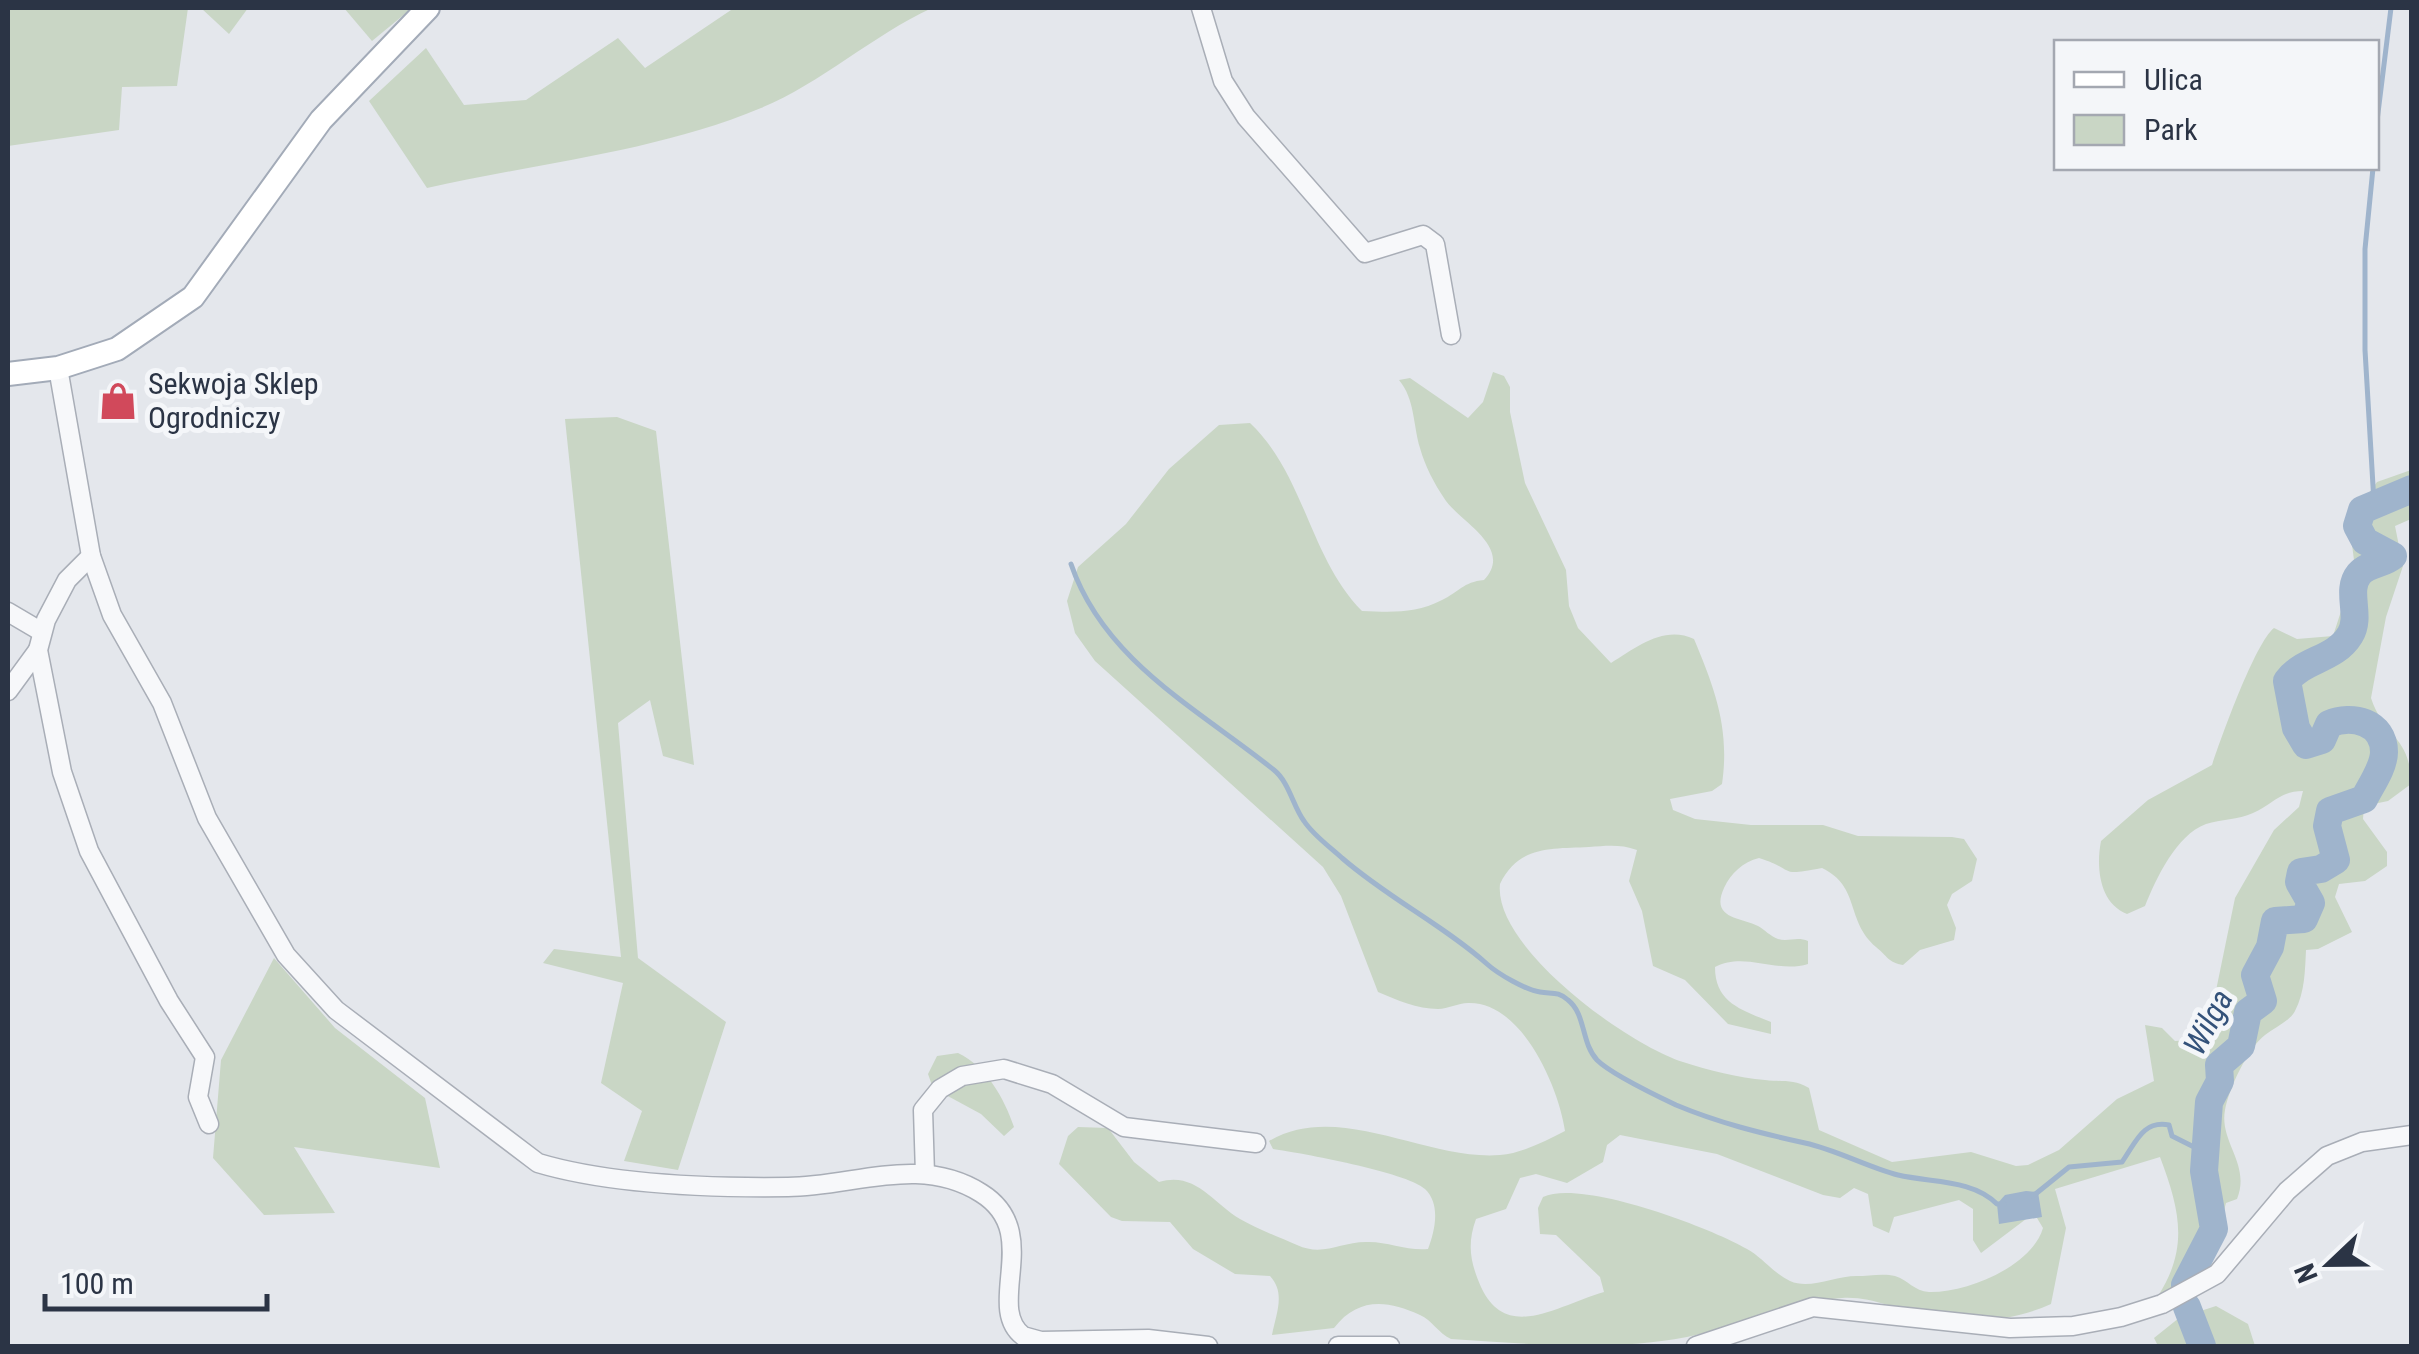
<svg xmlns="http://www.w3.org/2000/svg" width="2419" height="1354" viewBox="0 0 2419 1354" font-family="'Roboto Condensed',sans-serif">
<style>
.green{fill:#c9d6c5;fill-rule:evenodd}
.water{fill:#9fb4cc}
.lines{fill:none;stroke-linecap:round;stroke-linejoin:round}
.stream{stroke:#9fb4cc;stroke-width:5}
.river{stroke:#9fb4cc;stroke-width:28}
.minor-casing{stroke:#a9aeb7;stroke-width:21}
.major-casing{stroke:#a3abb8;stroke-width:26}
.minor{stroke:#f7f8fa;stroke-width:18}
.major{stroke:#fff;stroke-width:22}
.labels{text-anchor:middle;stroke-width:10;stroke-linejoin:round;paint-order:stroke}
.poi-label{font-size:30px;fill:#2b3445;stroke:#f4f6f9;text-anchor:start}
.water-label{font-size:32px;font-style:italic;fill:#34527a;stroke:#f4f6f9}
</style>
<rect width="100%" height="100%" fill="#e4e7ec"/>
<g class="green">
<path d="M 8,8 L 188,8 L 177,86 L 122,87 L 119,130 L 8,146 Z"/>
<path d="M 201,8 L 248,8 L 229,34 Z"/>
<path d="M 344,8 L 412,8 L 372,41 Z"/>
<path d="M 734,8 L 932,8 C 873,35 820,84 761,108 C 656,152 537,163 427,188 L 369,101 L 426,48 L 464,105 L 526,100 L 618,38 L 645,68 Z"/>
<path d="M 1493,372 L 1504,376 L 1510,387 L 1510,412 L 1525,483 L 1566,570 L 1569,606 L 1578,628 L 1611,663 C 1637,647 1664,625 1694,639 C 1715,689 1730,729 1722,784 L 1712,791 L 1670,799 L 1673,810 L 1695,819 L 1751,825 L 1823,825 L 1858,836 L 1952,837 L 1964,839 L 1977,859 L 1972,881 L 1952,894 L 1947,905 L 1956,928 L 1954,940 L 1920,950 L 1903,965 C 1889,963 1887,956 1876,947 C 1845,920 1861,887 1822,868 C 1776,877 1798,870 1759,858 C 1743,862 1731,873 1724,888 C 1710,919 1740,917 1758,926 C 1765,930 1770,936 1778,939 C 1789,942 1797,936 1808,941 L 1808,964 C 1777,974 1745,951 1715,967 C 1715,1003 1742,1010 1771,1022 L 1771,1034 L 1728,1024 L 1685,980 L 1653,966 L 1642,911 L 1629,881 L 1637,850 C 1620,844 1606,846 1589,847 C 1552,849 1519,845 1500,884 C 1493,947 1628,1045 1683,1062 C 1708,1070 1739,1078 1765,1080 C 1782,1082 1793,1079 1809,1088 L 1819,1130 L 1892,1162 L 1971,1152 L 2016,1166 L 2028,1165 L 2059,1150 L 2117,1099 L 2154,1081 L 2145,1025 L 2162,1028 L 2175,1041 L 2193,1040 L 2212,1010 L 2235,898 L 2274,830 L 2299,807 L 2303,791 C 2280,791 2273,804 2253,813 C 2238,820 2221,819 2206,824 C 2176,835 2156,879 2145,906 L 2127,914 C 2099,903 2096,867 2101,841 L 2148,800 L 2212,765 C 2221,738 2255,643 2274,628 L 2297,639 L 2333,636 L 2355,568 L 2349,521 L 2377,482 L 2411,470 L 2411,519 L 2395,526 L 2403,566 L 2386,617 L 2371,698 C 2384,738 2411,736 2411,784 L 2388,801 L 2364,806 L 2363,819 L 2387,852 L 2387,866 L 2365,881 L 2339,884 L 2335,897 L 2352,932 L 2318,949 L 2306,950 C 2305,970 2305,992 2295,1011 C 2289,1022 2275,1027 2265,1035 C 2248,1048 2229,1088 2225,1110 C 2219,1142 2251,1164 2237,1199 L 2226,1203 C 2223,1213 2224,1218 2223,1227 C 2221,1260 2184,1284 2158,1296 C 2189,1248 2180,1210 2160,1157 L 2055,1189 L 2066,1228 L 2051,1304 C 2012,1322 1966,1324 1924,1315 C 1896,1310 1872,1296 1842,1298 C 1789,1301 1739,1326 1687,1337 C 1609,1352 1530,1344 1451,1339 C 1438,1333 1432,1320 1420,1315 C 1386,1299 1357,1298 1334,1328 L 1272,1335 C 1276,1314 1286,1293 1270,1276 L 1235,1274 L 1193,1249 L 1170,1222 L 1122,1221 L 1111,1217 L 1059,1164 L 1068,1136 L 1078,1127 L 1108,1128 L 1134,1162 L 1159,1182 C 1195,1171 1212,1202 1240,1219 C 1257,1229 1279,1237 1297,1245 C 1323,1257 1340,1242 1366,1242 C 1387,1241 1406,1251 1428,1249 C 1435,1231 1441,1204 1425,1189 C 1406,1172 1301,1153 1273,1149 L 1269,1141 C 1339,1100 1426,1161 1500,1155 C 1523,1153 1545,1141 1565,1131 C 1559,1088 1522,1001 1468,1003 C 1458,1003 1448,1009 1438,1009 C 1417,1009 1397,1000 1378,992 L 1341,896 L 1323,867 L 1095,661 L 1075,633 L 1067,601 L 1078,567 L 1126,524 L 1169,469 L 1219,425 L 1250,423 C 1305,475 1309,557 1362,611 C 1391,612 1415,614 1442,600 C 1459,592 1463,582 1484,580 C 1515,547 1458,521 1444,498 C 1434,483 1425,466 1420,448 C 1413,425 1415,399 1399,380 L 1410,378 L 1468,418 L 1483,402 ZM 1620,1135 L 1717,1154 L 1823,1195 L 1840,1198 L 1854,1188 L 1868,1194 L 1873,1226 L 1889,1233 L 1894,1217 L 1959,1200 L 1973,1209 L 1973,1240 L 1981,1253 L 2034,1213 L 2043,1228 C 2032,1266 1967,1293 1929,1292 C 1914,1291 1908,1280 1895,1276 C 1884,1273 1868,1276 1857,1276 C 1834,1276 1810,1290 1790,1281 C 1773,1273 1762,1257 1747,1249 C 1709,1227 1581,1179 1543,1197 L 1538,1208 L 1540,1234 L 1556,1235 L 1600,1277 L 1604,1292 C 1558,1305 1507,1343 1481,1287 C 1470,1262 1467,1244 1476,1219 L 1506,1209 L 1520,1178 L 1536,1174 L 1567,1183 L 1603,1162 L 1607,1145 Z"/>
<path d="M 617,417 L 656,431 L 694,765 L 663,756 L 650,700 L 618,723 L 638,958 L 726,1022 L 678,1170 L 624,1161 L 642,1111 L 601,1083 L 623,983 L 543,963 L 554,949 L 621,957 L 565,419 Z"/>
<path d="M 274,958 L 335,1028 L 425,1098 L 440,1168 L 294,1147 L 335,1213 L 264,1215 L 213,1158 L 221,1060 Z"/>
<path d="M 958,1053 C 987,1067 1004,1098 1014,1127 L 1004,1136 L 981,1114 L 933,1088 L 928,1074 L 937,1056 Z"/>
<path d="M 2216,1306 L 2248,1324 L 2255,1346 L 2158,1346 L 2154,1338 L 2179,1318 Z"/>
</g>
<path class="water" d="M 2026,1191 L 2038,1192 L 2042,1217 L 1999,1224 L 1997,1204 L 2005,1195 Z"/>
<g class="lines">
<g class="stream">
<path d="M 2376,129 L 2391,8"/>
<path d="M 2373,168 L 2365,249 L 2365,350 L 2374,503"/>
<path d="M 1071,564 C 1104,661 1198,709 1274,770 C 1289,782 1293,806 1304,821 C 1313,835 1330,847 1342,858 C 1388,898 1443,925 1487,964 C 1498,974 1526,990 1540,992 C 1552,994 1558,991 1568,1000 C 1586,1014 1581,1043 1597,1060 C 1611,1074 1657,1096 1676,1105 C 1719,1123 1760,1133 1805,1143 C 1837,1150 1867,1167 1898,1175 C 1932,1183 1972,1179 1997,1204 L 2004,1204"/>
<path d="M 2033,1196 L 2069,1167 L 2122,1162 C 2136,1142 2143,1120 2169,1125 L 2172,1136 L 2194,1147 L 2205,1162"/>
</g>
<g class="river">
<path d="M 2185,1285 L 2214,1229 L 2204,1171 L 2209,1102 L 2220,1081 L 2219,1065 L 2241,1046 L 2248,1012 L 2263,1001 L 2255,975 L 2270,947 L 2275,921 L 2304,919 L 2311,903 L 2299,882 L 2301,872 L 2321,869 L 2336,860 L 2327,826 L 2330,811 L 2364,799 C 2371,785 2384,767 2384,752 C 2384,722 2352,714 2329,724 L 2322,740 L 2306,745 L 2296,728 L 2287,681 C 2303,659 2335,660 2350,635 C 2362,616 2345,591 2359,574 C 2367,564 2384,564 2393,556 L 2365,541 L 2357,526 L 2362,510 L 2412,489"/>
<path d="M 2187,1307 L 2202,1346"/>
</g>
<g class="minor-casing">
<g id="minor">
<path d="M 1201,8 L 1223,81 L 1246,117 L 1365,253 L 1423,235 L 1435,244 L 1451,335"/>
<path d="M 58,368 L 91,556 L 112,615 L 162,703 L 207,818 L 286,955 L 336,1010 L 538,1163 C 612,1185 710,1188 788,1187 C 853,1187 919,1154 981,1193 C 1044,1232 984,1306 1023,1336 L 1041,1341 L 1148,1339 L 1208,1346"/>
<path d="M 91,556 L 67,580 L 46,620 L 38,650 L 62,772 L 89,851 L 169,1001 L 205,1057 L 198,1097 L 209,1124"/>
<path d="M 8,612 L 42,632"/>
<path d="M 8,691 L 38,650"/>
<path d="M 925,1174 L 923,1110 L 940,1089 L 962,1076 L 1004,1069 L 1052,1084 L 1124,1127 L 1256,1143"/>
<path d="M 1338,1346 L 1390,1346"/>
<path d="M 1696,1346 L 1813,1307 L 2010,1328 L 2073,1326 L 2121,1317 L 2162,1304 L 2217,1274 L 2287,1191 L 2327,1156 L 2362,1142 L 2412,1135"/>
</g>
</g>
<g class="major-casing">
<path id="major" d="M 8,374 L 58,368 L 117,349 L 193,297 L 321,120 L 428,8"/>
</g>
<use href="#minor" class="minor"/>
<use href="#major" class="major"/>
</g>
<defs>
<g id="shop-bare" transform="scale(3)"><path d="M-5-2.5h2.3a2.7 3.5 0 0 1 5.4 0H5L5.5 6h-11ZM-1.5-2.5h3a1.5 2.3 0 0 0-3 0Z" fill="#d1495b" stroke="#f4f6f9" stroke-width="2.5" paint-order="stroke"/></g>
</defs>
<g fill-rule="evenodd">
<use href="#shop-bare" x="118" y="401"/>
</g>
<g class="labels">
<g class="poi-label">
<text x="148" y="394">Sekwoja Sklep<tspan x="148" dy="34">Ogrodniczy</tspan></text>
</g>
<g class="water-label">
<text transform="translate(2208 1022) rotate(-62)" y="11">Wilga</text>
</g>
</g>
<rect width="2419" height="1354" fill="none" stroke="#2b3445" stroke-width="20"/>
<rect x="2054" y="40" width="325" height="130" fill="#f4f6f9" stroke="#a4a8b1" stroke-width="2.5"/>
<rect x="2074" y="72" width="50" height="15" fill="#ffffff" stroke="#a4a8b1" stroke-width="2.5"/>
<text x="2144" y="90" font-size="30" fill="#2b3445">Ulica</text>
<rect x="2074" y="115" width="50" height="30" fill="#c9d6c5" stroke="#a4a8b1" stroke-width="2.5"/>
<text x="2144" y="140" font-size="30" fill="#2b3445">Park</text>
<g transform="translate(2329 1264) rotate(248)" stroke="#f4f6f9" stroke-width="8" paint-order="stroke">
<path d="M0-8L18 38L0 25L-18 38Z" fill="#2b3445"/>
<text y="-15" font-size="28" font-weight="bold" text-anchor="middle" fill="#2b3445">N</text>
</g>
<path d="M45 1294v15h222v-15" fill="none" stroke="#2b3445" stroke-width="5"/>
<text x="60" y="1294" font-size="30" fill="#2b3445" stroke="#f4f6f9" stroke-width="8" paint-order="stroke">100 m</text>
</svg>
